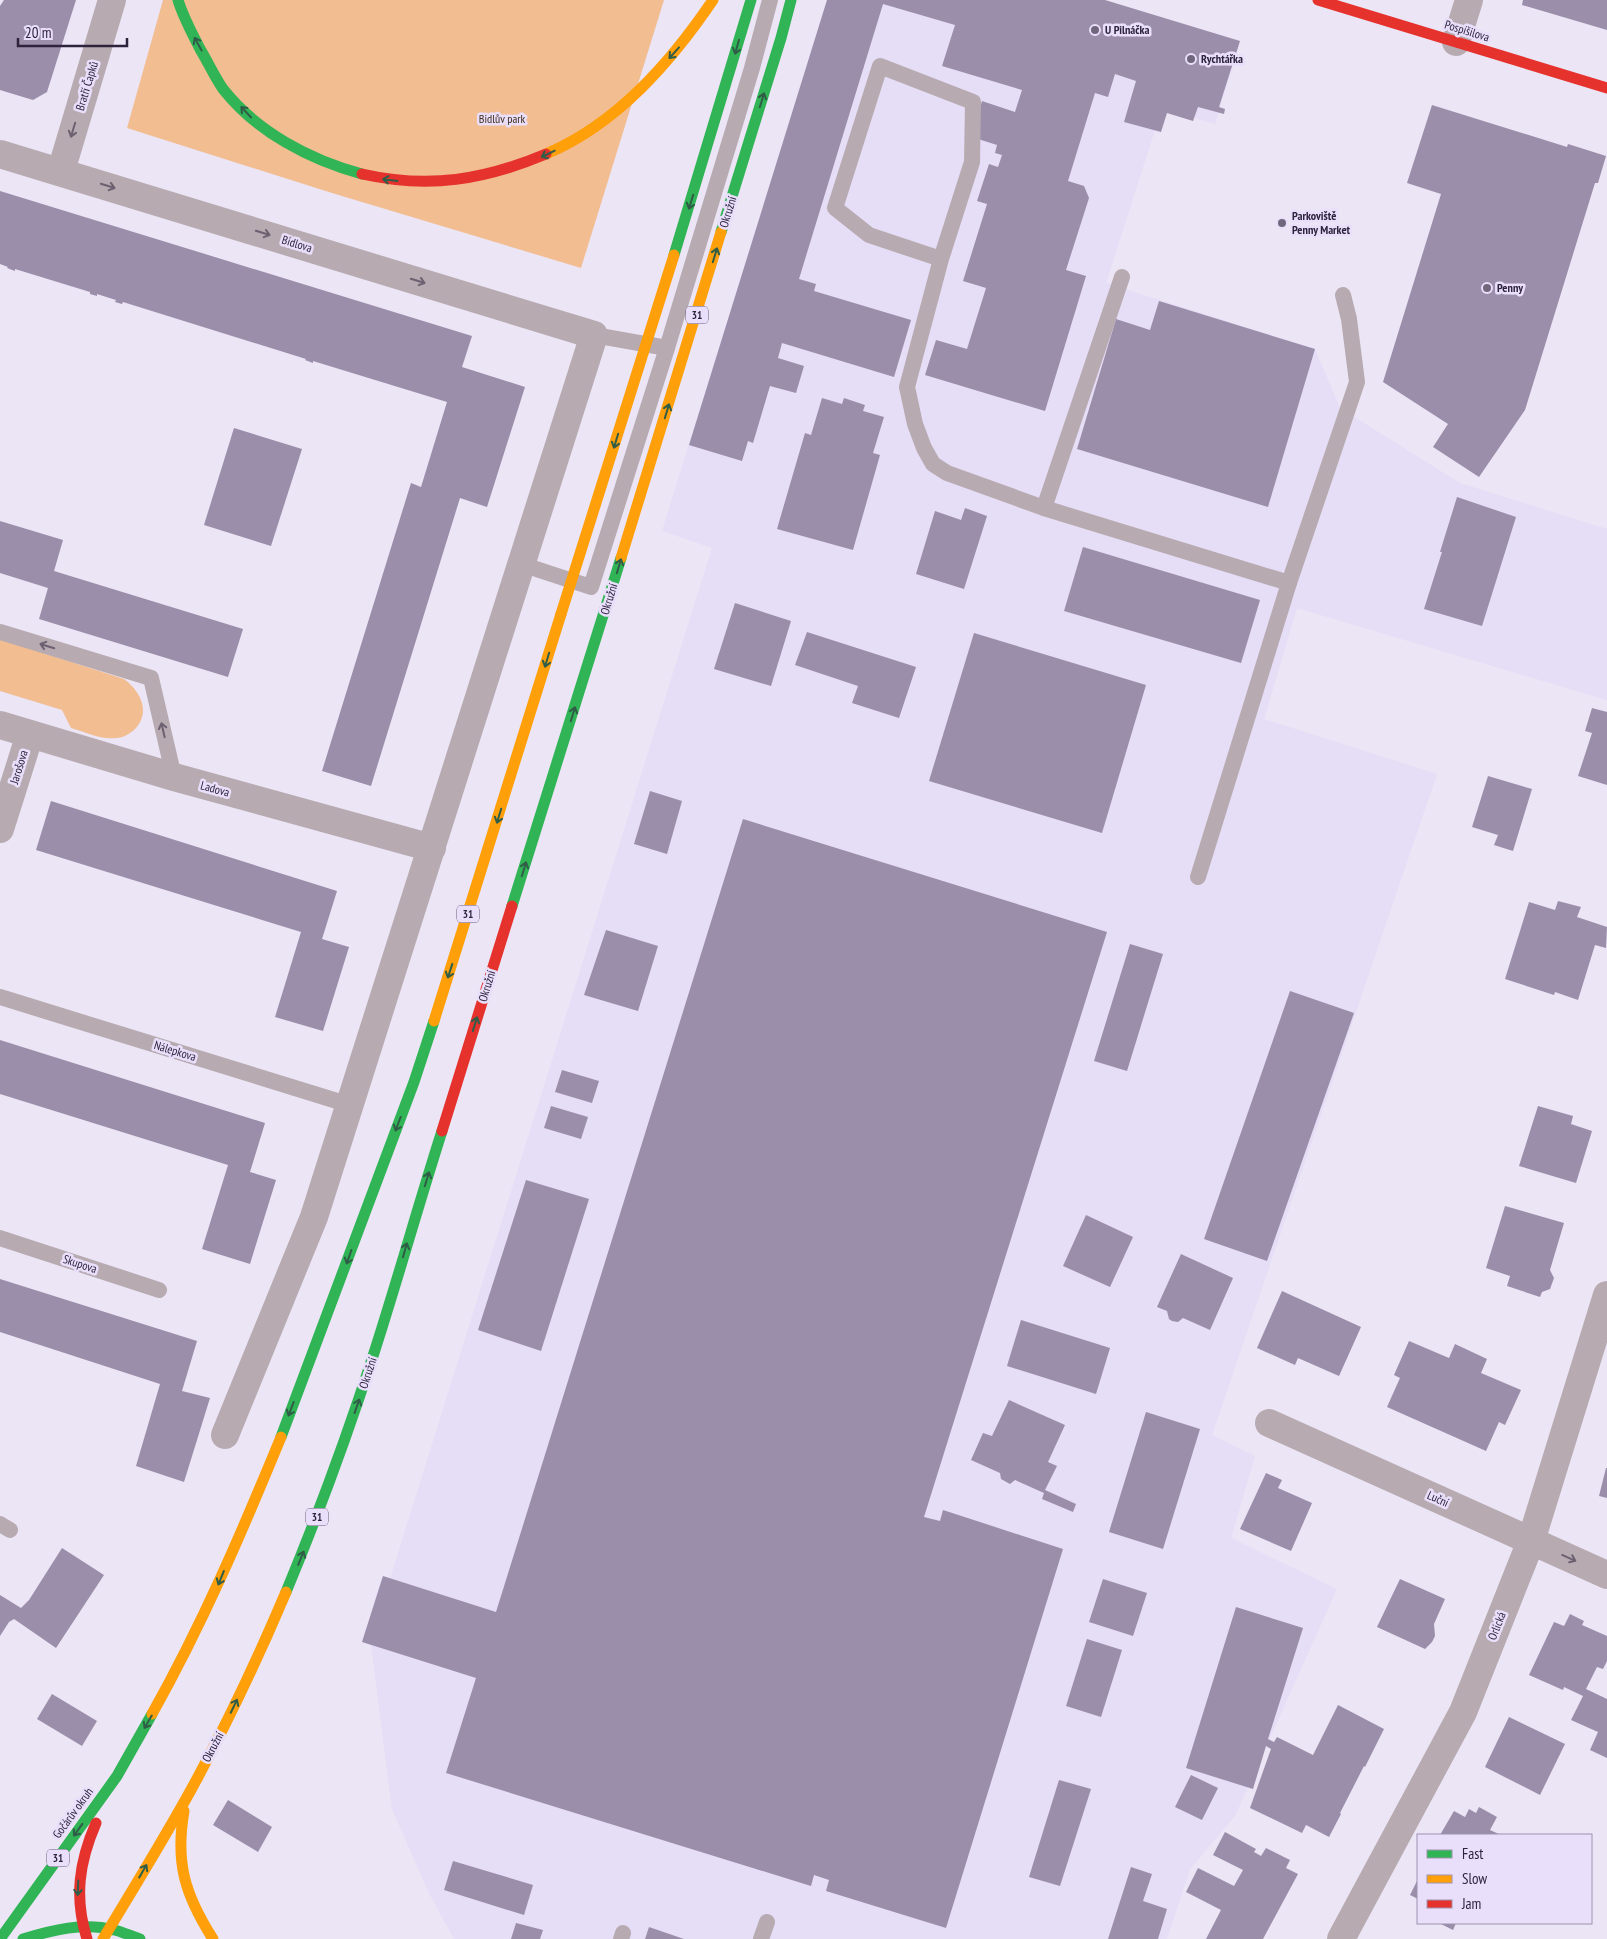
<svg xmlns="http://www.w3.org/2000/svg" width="1607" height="1939" viewBox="0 0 1607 1939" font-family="'PT Sans Narrow',sans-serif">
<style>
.built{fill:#e6ddf6}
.green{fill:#f2bd91}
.building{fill:#9b8eaa}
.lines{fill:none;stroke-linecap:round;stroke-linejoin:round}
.lane{stroke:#b7abb1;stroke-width:16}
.street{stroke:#b7abb1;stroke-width:28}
.fast{stroke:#30b455;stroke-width:11}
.slow{stroke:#ff9f0a;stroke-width:11}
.jam{stroke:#e5322d;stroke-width:11}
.fast-bridge{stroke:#30b455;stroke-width:11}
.slow-bridge{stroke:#ff9f0a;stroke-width:11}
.oneway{stroke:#2f5d47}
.oneway2{stroke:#6c6071}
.poi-dot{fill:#70677d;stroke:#e9dffb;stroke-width:2}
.labels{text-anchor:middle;stroke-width:5;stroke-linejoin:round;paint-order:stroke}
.shield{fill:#e9dffb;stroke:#665b76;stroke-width:1}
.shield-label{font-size:11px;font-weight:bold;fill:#2e233d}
.poi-label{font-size:12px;font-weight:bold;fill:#2e233d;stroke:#e9dffb;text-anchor:start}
.street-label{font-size:12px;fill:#2e233d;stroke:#e9dffb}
.park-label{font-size:12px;fill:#412e1d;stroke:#e9dffb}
</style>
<rect width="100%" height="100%" fill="#ebe5f5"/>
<path class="built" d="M 827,0 L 1104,0 L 1240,41 L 1215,124 L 1162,108 L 1106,283 L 1315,349 L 1340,408 L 1460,483 L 1607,529 L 1607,700 L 1297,608 L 1264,719 L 1437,774 L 1212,1435 L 1255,1456 L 1231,1538 L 1337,1589 L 1235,1816 L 1190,1869 L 1167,1939 L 454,1939 L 429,1893 L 392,1809 L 371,1645 L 362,1642 L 382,1577 L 390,1579 L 712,548 L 662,531 Z"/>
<g class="green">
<path d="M 163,0 L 664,0 L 581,268 L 332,193 L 127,128 Z"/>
<path d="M 0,639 L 124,679 C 140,691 151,711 136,728 C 130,734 123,738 116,738 C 101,740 85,732 71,728 L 62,710 L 0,691 Z"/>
</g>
<g class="building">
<path d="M 4,0 L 76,0 L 47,92 L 33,100 L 0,90 L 0,6 Z"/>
<path d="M 827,0 L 1105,0 L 1240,41 L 1219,107 L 1225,109 L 1224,114 L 1198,107 L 1193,121 L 1167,113 L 1161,132 L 1124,122 L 1136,81 L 1115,74 L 1108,97 L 1095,93 L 1068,181 L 1084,186 L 1089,198 L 1066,270 L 1086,276 L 1045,411 L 925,375 L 936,340 L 967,349 L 986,288 L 963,281 L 987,204 L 977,201 L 989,164 L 998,167 L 1002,155 L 995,153 L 997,145 L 975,138 L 972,134 L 982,101 L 1015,112 L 1022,90 L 942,66 L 955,25 L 883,4 L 799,279 L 816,284 L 814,291 L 911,320 L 894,377 L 782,343 L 778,358 L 804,366 L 796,393 L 770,386 L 753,443 L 748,441 L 742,461 L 689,445 Z"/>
<path d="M 1523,0 L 1607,0 L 1607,30 L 1522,5 Z"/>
<path d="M 1432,105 L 1567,147 L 1568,144 L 1606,156 L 1598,183 L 1595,183 L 1525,410 L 1479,477 L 1433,447 L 1448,424 L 1383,382 L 1441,194 L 1407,183 Z"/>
<path d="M 0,191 L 472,336 L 462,367 L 525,387 L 487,507 L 460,498 L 371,786 L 322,771 L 411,483 L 421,487 L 447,402 L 313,361 L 313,363 L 305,360 L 306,359 L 123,302 L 122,304 L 115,302 L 116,300 L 97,294 L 97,296 L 90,294 L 90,292 L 15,269 L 15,271 L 7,268 L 8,267 L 0,264 Z"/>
<path d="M 1159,301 L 1315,349 L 1268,507 L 1077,449 L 1116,319 L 1150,330 Z"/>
<path d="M 822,398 L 842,404 L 844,398 L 865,405 L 863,411 L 884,417 L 873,453 L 880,455 L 853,550 L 777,529 L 805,433 L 811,435 Z"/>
<path d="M 234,428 L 302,449 L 271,546 L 204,525 Z"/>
<path d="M 1457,497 L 1516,517 L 1482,626 L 1424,609 L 1442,552 L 1440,552 Z"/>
<path d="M 965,508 L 987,516 L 964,589 L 916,574 L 935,511 L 961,520 Z"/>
<path d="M 0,521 L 63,540 L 54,571 L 243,629 L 228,677 L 39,619 L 48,588 L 0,573 Z"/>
<path d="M 1083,547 L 1260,600 L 1241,663 L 1064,611 Z"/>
<path d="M 735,603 L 791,621 L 771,686 L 714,669 Z"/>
<path d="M 807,632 L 916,667 L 899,718 L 852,703 L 858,686 L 795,665 Z"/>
<path d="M 974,633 L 1146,685 L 1102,833 L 929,781 Z"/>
<path d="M 1592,708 L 1607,712 L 1607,785 L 1578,776 L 1592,733 L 1585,731 Z"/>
<path d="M 1488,776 L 1532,789 L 1513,851 L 1494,845 L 1498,835 L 1472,827 Z"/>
<path d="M 650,791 L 682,801 L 667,854 L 634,844 Z"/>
<path d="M 51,801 L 337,891 L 322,939 L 349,947 L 323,1031 L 275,1017 L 301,932 L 36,850 Z"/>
<path d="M 743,819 L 1107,932 L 924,1517 L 940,1521 L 943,1510 L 1063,1549 L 946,1928 L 826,1891 L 829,1880 L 814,1875 L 811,1886 L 446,1773 L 476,1678 L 362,1642 L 383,1576 L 496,1612 Z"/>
<path d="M 1558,901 L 1581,907 L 1577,917 L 1607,927 L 1606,948 L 1595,945 L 1578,1000 L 1555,992 L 1554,995 L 1505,979 L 1529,902 L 1555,910 Z"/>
<path d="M 606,930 L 658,946 L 638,1011 L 584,995 Z"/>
<path d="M 1130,944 L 1163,954 L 1127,1071 L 1094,1061 Z"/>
<path d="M 1290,991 L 1354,1013 L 1267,1261 L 1204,1239 Z"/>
<path d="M 0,1040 L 265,1123 L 250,1172 L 276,1180 L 250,1264 L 202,1249 L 228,1165 L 0,1094 Z"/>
<path d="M 562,1070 L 599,1081 L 592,1103 L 555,1092 Z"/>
<path d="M 551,1106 L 588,1117 L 581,1139 L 544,1128 Z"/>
<path d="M 1538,1106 L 1573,1116 L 1571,1124 L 1592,1131 L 1576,1183 L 1519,1166 Z"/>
<path d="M 526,1180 L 589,1199 L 541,1351 L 478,1330 Z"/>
<path d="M 1505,1206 L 1564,1223 L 1550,1270 L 1554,1278 L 1550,1289 L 1542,1292 L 1540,1297 L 1507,1286 L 1510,1276 L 1486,1268 Z"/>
<path d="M 1086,1215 L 1133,1237 L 1110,1287 L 1063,1266 Z"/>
<path d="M 1181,1254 L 1233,1278 L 1210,1330 L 1183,1318 L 1178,1322 L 1172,1321 L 1169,1319 L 1167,1311 L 1157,1307 Z"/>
<path d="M 0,1279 L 197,1341 L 182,1391 L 210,1398 L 184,1482 L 136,1466 L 160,1384 L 0,1332 Z"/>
<path d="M 1282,1291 L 1361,1327 L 1339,1376 L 1298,1358 L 1295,1365 L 1257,1348 Z"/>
<path d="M 1021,1320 L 1110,1348 L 1096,1394 L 1007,1366 Z"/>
<path d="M 1409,1341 L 1449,1358 L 1455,1344 L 1487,1359 L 1481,1373 L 1521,1390 L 1505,1425 L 1499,1422 L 1486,1451 L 1387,1407 L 1400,1378 L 1394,1375 Z"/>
<path d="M 1009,1400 L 1065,1425 L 1048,1462 L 1057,1466 L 1045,1490 L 1076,1504 L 1073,1512 L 1042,1499 L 1044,1493 L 1015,1480 L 1010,1484 L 1001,1479 L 1000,1473 L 971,1460 L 983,1433 L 992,1436 Z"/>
<path d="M 1146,1412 L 1200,1429 L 1163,1549 L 1109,1532 Z"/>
<path d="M 1606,1468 L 1607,1468 L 1607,1498 L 1599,1496 Z"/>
<path d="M 1266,1473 L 1282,1480 L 1278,1488 L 1312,1503 L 1291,1551 L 1240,1529 Z"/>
<path d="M 62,1548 L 104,1575 L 56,1648 L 14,1619 L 9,1622 L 0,1636 L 0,1595 L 21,1608 L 29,1600 Z"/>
<path d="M 1103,1579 L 1147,1593 L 1133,1636 L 1089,1622 Z"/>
<path d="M 1400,1579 L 1445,1599 L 1434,1624 L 1435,1636 L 1432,1642 L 1425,1649 L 1377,1627 Z"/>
<path d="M 1236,1607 L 1303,1628 L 1268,1739 L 1274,1742 L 1277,1737 L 1313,1755 L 1338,1705 L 1384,1729 L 1365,1767 L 1364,1766 L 1340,1813 L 1341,1814 L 1329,1837 L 1306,1825 L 1302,1833 L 1250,1808 L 1271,1749 L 1266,1746 L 1253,1789 L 1186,1768 Z"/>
<path d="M 1570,1614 L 1584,1621 L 1582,1625 L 1607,1636 L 1607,1661 L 1603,1669 L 1597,1667 L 1586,1689 L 1607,1699 L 1607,1758 L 1590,1750 L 1598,1732 L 1571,1720 L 1583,1696 L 1564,1687 L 1563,1690 L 1529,1675 L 1554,1622 L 1564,1626 Z"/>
<path d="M 1087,1639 L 1122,1650 L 1101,1717 L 1066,1706 Z"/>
<path d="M 52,1694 L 97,1721 L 82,1746 L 37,1719 Z"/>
<path d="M 1509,1717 L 1565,1744 L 1540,1795 L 1485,1767 Z"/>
<path d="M 1191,1775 L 1218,1788 L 1202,1820 L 1175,1807 Z"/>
<path d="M 1059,1780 L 1091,1789 L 1060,1886 L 1029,1877 Z"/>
<path d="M 228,1800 L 272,1827 L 258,1852 L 213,1825 Z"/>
<path d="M 1479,1807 L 1497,1817 L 1490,1830 L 1501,1835 L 1440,1835 L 1454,1811 L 1465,1817 L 1469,1809 L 1476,1813 Z"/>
<path d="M 1225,1832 L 1256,1849 L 1254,1852 L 1261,1856 L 1266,1848 L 1290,1860 L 1286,1868 L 1298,1874 L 1263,1939 L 1206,1939 L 1221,1910 L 1186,1892 L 1198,1868 L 1234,1886 L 1243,1870 L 1213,1855 Z"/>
<path d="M 453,1861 L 533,1885 L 524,1915 L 444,1890 Z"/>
<path d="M 1131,1867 L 1152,1874 L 1143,1901 L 1167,1909 L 1158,1939 L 1108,1939 Z"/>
<path d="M 1418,1879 L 1418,1899 L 1410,1895 Z"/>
<path d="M 516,1923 L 543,1930 L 540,1939 L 511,1939 Z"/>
<path d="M 1439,1923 L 1456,1923 L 1453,1930 Z"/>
<path d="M 649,1927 L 684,1939 L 645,1939 Z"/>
</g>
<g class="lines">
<g class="lane">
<path d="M 941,259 L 972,162 L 973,102 L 880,66 L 835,208 L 869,235 L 941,259 L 907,387 L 915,424 L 924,448 L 933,464 L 947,473 L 1044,508"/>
<path d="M 1122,277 L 1044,508 L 1289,583"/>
<path d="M 594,335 L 667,348 L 752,68 L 770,0"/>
<path d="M 521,564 L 591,587 L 667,348"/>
<path d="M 0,632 L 151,678 L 174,777"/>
<path d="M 1198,877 L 1289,583 L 1357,382 L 1349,319 L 1343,295"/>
<path d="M 0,997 L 350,1105"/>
<path d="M 0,1238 L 159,1290"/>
<path d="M 0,1524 L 10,1530"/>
<path d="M 621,1939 L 623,1933"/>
<path d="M 761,1939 L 767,1922"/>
</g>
<g class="street">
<path d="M 1456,42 L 1469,0"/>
<path d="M 0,154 L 594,335 L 314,1217 L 225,1435"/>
<path d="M 61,171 L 112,0"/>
<path d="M 0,725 L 174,777 L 432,848"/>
<path d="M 0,829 L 30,734"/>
<path d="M 1269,1423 L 1607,1575"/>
<path d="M 1341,1939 L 1463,1712 L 1531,1541 L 1607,1295"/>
</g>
<g class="fast">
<path d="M 178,0 C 183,17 192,33 200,49 C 208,62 214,76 223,89 C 257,132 310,160 362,174"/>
<path d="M 721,232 L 781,38 L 791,0"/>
<path d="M 512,906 L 621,558"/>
<path d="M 281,1437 L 414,1082 L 434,1021"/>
<path d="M 286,1592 C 318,1515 347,1436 373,1356 C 397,1282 418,1206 442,1131"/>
<path d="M 0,1939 L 117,1776 L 152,1714"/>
<path d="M 23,1939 C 52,1930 84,1922 114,1930 C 123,1932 131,1936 140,1939"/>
</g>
<g class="slow">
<path d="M 546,154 C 617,124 671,62 713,0"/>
<path d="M 621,558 L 721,232"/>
<path d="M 434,1021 L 561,614"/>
<path d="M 152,1714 C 202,1625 242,1532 281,1437"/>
<path d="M 184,1811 C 175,1863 185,1895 213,1939"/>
<path d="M 103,1939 C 133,1889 164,1839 192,1788 C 227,1724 258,1658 286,1592"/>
</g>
<g class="jam">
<path d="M 1318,0 L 1607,88"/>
<path d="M 362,174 C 429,189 484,180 546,154"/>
<path d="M 442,1131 L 512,906"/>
<path d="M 87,1939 C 74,1898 79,1862 96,1823"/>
</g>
<path class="fast-bridge" d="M 674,255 L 751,0"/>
<path class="slow-bridge" d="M 561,614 L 674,255"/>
</g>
<defs><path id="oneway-shaft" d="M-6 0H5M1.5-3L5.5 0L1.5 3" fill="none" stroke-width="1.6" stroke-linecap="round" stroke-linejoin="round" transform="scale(1.25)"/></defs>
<g class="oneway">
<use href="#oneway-shaft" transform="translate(198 44) rotate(-119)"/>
<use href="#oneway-shaft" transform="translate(737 47) rotate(106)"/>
<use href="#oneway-shaft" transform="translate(674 53) rotate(132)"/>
<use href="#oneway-shaft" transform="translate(762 100) rotate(-73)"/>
<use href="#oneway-shaft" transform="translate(246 112) rotate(-133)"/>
<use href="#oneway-shaft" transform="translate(548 154) rotate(154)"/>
<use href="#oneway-shaft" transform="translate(390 180) rotate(-173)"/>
<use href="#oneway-shaft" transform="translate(691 202) rotate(107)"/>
<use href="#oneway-shaft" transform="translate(715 255) rotate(-73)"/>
<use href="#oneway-shaft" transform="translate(667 411) rotate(-73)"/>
<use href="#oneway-shaft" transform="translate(616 441) rotate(107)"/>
<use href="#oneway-shaft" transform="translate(619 566) rotate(-73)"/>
<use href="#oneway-shaft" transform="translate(547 660) rotate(107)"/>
<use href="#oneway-shaft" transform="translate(573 714) rotate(-73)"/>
<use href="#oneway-shaft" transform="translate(499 816) rotate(107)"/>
<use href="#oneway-shaft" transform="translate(524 869) rotate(-73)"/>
<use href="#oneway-shaft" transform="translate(450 971) rotate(108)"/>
<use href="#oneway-shaft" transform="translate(475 1024) rotate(-73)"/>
<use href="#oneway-shaft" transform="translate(398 1124) rotate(111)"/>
<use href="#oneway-shaft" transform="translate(427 1179) rotate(-73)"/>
<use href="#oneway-shaft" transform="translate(405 1250) rotate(-74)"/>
<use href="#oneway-shaft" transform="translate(349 1257) rotate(109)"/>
<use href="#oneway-shaft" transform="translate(357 1406) rotate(-71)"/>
<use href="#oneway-shaft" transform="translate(291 1409) rotate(111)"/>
<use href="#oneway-shaft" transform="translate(301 1558) rotate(-68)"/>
<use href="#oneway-shaft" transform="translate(221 1578) rotate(112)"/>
<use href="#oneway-shaft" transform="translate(234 1706) rotate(-64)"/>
<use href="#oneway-shaft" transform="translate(148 1722) rotate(120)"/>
<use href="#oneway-shaft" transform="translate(78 1830) rotate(126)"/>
<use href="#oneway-shaft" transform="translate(143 1871) rotate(-60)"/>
<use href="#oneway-shaft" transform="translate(78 1888) rotate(92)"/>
</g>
<g class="oneway2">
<use href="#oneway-shaft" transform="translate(73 130) rotate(107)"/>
<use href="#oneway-shaft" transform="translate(108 186) rotate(17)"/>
<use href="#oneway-shaft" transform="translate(263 233) rotate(17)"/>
<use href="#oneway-shaft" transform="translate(418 281) rotate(17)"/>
<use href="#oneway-shaft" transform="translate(47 646) rotate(-163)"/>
<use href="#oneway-shaft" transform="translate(163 730) rotate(-103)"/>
<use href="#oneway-shaft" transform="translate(1569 1558) rotate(24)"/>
</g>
<g class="poi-dot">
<circle cx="1095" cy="30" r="5"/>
<circle cx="1191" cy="59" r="5"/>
<circle cx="1282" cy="223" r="5"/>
<circle cx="1487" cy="288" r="5"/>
</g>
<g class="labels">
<g class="shield">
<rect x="686" y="306.5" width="22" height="17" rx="4"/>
<rect x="457" y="905.5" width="22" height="17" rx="4"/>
<rect x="306" y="1508.5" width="22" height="17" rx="4"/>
<rect x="47" y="1849.5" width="22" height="17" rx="4"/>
</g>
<g class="shield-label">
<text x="697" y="319">31</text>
<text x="468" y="918">31</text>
<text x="317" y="1521">31</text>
<text x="58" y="1862">31</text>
</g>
<g class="poi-label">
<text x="1105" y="34">U Pilnáčka</text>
<text x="1201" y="63">Rychtářka</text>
<text x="1292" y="220">Parkoviště<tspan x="1292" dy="14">Penny Market</tspan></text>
<text x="1497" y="292">Penny</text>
</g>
<g class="street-label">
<text transform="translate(1467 31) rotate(17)" y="4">Pospíšilova</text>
<text transform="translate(87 86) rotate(-73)" y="4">Bratří Čapků</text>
<text transform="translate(728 212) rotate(-73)" y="4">Okružní</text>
<text transform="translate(297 244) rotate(17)" y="4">Bidlova</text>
<text transform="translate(609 599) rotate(-73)" y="4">Okružní</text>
<text transform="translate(19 767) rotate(-73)" y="4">Jarošova</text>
<text transform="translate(215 789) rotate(15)" y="4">Ladova</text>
<text transform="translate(487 986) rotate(-73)" y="4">Okružní</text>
<text transform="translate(175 1051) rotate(17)" y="4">Nálepkova</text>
<text transform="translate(80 1264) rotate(18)" y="4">Skupova</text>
<text transform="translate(368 1373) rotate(-72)" y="4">Okružní</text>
<text transform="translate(1438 1499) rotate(24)" y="4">Luční</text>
<text transform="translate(1497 1626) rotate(-68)" y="4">Orlická</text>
<text transform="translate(213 1747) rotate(-62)" y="4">Okružní</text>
<text transform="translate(73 1813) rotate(-54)" y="4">Gočárův okruh</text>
</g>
<g class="park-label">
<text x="502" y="123">Bidlův park</text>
</g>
</g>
<rect x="1417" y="1834" width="175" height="90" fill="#e9dffb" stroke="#9e94af"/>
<rect x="1427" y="1850" width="25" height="8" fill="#30b455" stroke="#9e94af"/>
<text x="1462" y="1859" font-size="15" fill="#2e233d">Fast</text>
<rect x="1427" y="1875" width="25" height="8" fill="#ff9f0a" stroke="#9e94af"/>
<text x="1462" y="1884" font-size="15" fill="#2e233d">Slow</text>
<rect x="1427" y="1900" width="25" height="8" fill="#e5322d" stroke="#9e94af"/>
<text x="1462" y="1909" font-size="15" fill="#2e233d">Jam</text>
<path d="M18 38v8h109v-8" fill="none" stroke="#2e233d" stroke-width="2.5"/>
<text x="25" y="38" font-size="15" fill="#2e233d" stroke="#e9dffb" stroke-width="4" paint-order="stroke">20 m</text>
</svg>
